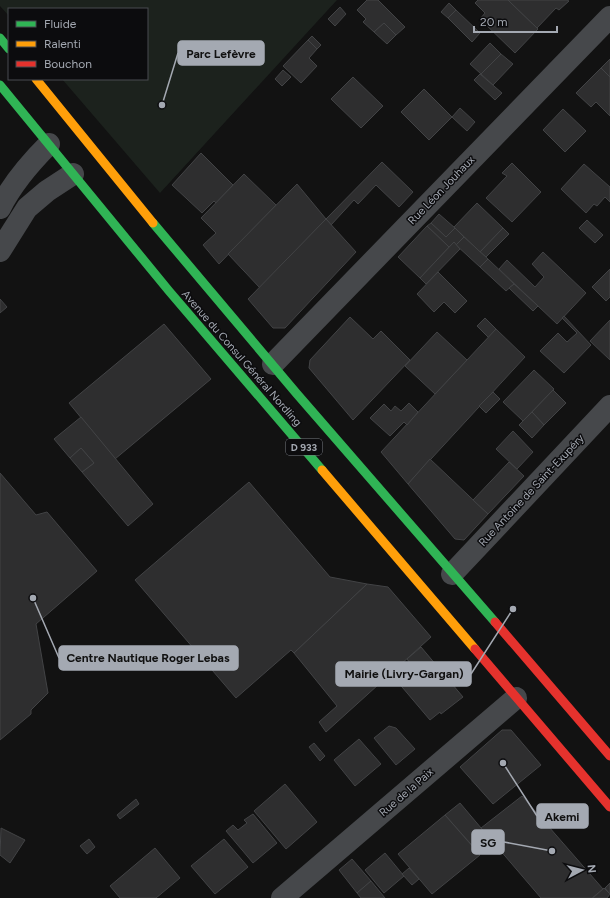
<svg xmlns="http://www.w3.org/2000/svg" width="610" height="898" viewBox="0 0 610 898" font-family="Figtree,sans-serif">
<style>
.green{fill:#1c221d}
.building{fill:#2e2e2f;stroke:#424345}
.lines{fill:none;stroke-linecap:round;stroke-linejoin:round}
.street{stroke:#46484b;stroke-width:22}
.fast{stroke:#30b455;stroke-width:9}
.slow{stroke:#ff9f0a;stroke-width:9}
.jam{stroke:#e5322d;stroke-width:9}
.labels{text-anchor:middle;stroke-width:3;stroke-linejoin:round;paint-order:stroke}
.shield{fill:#0c0c0e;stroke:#767a81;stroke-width:1}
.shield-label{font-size:10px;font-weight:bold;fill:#a4a9b2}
.street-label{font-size:11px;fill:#a4a9b2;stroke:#0c0c0e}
.leader{fill:none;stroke:#a4a9b2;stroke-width:1.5}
.callout-dot{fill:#a4a9b2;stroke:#0c0c0e;stroke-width:1.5}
.callout{fill:#a4a9b2;stroke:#a4a9b2;stroke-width:1.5}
.callout-label{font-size:12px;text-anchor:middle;font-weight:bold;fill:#111}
</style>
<rect width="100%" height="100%" fill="#121212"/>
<path class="green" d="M 0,0 L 337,0 L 160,193 L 62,79 L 147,79 L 147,9 L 9,9 L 9,16 L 0,6 Z"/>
<g class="building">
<path d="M 367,0 L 378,0 L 405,27 L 396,35 L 384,23 L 374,32 L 363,22 L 366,19 L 357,10 Z"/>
<path d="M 478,0 L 508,0 L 538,29 L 515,53 L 480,19 L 485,13 L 475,3 Z"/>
<path d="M 508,0 L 567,0 L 569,1 L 559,10 L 556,8 L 537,28 Z"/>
<path d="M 449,3 L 456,10 L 448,18 L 441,12 Z"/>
<path d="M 340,7 L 346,14 L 335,26 L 328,19 Z"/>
<path d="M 456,10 L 480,33 L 472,42 L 448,18 Z"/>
<path d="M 384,23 L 396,35 L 387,44 L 374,32 Z"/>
<path d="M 312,36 L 321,45 L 317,49 L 308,40 Z"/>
<path d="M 308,40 L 317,49 L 309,58 L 317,66 L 301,83 L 283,66 Z"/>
<path d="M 490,43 L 501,54 L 481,74 L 470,64 Z"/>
<path d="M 501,54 L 513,64 L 493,85 L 481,74 Z"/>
<path d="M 610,59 L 610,77 L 601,68 Z"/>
<path d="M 601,68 L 610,77 L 610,116 L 596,102 L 591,107 L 576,93 Z"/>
<path d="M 283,70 L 291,77 L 282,86 L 275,79 Z"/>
<path d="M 480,74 L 502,93 L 495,100 L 474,80 Z"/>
<path d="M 353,77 L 383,106 L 361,128 L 331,99 Z"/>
<path d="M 424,89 L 452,117 L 429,140 L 401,112 Z"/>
<path d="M 460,108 L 475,122 L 467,131 L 452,117 Z"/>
<path d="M 563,109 L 586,131 L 565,152 L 543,130 Z"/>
<path d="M 201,153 L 233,185 L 216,203 L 214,201 L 202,213 L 172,185 Z"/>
<path d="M 382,162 L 413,192 L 399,207 L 376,185 L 358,204 L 354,200 L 331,225 L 326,219 Z"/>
<path d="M 512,163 L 541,192 L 512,222 L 486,198 L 507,176 L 502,173 Z"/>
<path d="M 584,164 L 610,187 L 610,202 L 605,197 L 597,206 L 594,204 L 586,213 L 561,189 Z"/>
<path d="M 244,174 L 276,205 L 219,264 L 203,245 L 216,233 L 201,218 Z"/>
<path d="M 297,184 L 326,219 L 260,288 L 228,254 Z"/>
<path d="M 477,203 L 503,228 L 480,252 L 454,227 Z"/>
<path d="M 439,214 L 455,228 L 446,237 L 431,223 Z"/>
<path d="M 326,219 L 356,252 L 285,328 L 273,328 L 248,299 Z"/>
<path d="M 587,220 L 603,235 L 595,243 L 579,228 Z"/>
<path d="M 431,223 L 446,237 L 455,228 L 464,237 L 456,245 L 454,242 L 449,247 L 427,226 Z"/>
<path d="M 427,226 L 449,247 L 420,278 L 398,257 Z"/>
<path d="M 503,228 L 509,234 L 486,257 L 480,252 Z"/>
<path d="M 464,237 L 488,259 L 480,267 L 456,245 Z"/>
<path d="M 454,242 L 460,249 L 426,284 L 420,278 Z"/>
<path d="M 543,252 L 586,293 L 557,324 L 499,269 L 507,260 L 535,287 L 544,277 L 532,264 Z"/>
<path d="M 488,259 L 514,284 L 506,291 L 480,267 Z"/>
<path d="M 610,269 L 610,297 L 606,301 L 592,287 Z"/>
<path d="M 438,272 L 467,301 L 455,313 L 444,302 L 434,312 L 417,294 Z"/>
<path d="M 514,284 L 538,306 L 533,311 L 509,288 Z"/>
<path d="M 0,299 L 7,307 L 0,313 Z"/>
<path d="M 564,316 L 591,345 L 564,373 L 540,351 L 558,333 L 567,342 L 577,333 L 562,318 Z"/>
<path d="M 350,317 L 373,339 L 381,331 L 410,360 L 353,420 L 309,368 L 310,360 Z"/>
<path d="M 485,318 L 496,329 L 489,338 L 477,326 Z"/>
<path d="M 610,320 L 610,360 L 590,341 Z"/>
<path d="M 164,324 L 211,379 L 115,459 L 69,403 Z"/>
<path d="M 496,329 L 525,357 L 408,484 L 381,452 Z"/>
<path d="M 437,332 L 467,360 L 435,394 L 405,366 Z"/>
<path d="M 534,370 L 554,389 L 523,421 L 503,402 Z"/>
<path d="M 553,390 L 566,403 L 544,425 L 532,412 Z"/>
<path d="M 493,392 L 500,399 L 486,413 L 479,406 Z"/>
<path d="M 409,403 L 418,412 L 407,425 L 404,422 L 390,436 L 370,418 L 384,404 L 391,411 L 395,406 L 401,411 Z"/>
<path d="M 532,412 L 544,425 L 532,438 L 519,425 Z"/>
<path d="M 81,417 L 153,504 L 128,526 L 82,472 L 94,463 L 81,448 L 70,458 L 54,439 Z"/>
<path d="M 513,431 L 533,452 L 517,469 L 496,449 Z"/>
<path d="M 81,448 L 94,463 L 82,472 L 70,458 Z"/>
<path d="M 430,459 L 488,514 L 464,540 L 455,539 L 408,484 Z"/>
<path d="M 509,462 L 524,476 L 488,514 L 473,500 Z"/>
<path d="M 0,473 L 36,515 L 47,512 L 97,571 L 36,624 L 48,693 L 31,710 L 31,714 L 0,740 Z"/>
<path d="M 249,482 L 330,577 L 367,584 L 294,653 L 291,650 L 236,698 L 135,580 Z"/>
<path d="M 367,584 L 388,587 L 431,637 L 326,732 L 319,722 L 337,706 L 294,653 Z"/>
<path d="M 421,647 L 463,697 L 441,714 L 440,712 L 430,720 L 391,674 L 400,665 L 410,678 L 421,670 L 417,664 L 413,667 L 407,659 Z"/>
<path d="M 389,726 L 396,728 L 415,749 L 396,765 L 374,738 Z"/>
<path d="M 502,730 L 511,730 L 541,765 L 493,804 L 460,767 Z"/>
<path d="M 359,739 L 381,764 L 355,786 L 334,760 Z"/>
<path d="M 314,743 L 325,756 L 320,761 L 309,747 Z"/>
<path d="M 285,784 L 317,822 L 286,849 L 254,811 Z"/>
<path d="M 522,796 L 603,889 L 592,898 L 541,898 L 481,828 Z"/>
<path d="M 136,799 L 139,804 L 120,819 L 117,815 Z"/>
<path d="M 460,803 L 492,841 L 478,852 L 445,815 Z"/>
<path d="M 253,814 L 277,843 L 253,863 L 226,831 L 233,825 L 238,830 L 247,823 L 244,820 Z"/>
<path d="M 445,815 L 480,855 L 432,894 L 398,854 Z"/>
<path d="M 1,828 L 25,840 L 10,863 L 0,855 Z"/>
<path d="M 89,839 L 95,847 L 87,854 L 80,846 Z"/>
<path d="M 224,839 L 248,867 L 215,894 L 191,866 Z"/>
<path d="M 155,848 L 180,878 L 156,898 L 120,898 L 110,886 Z"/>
<path d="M 385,853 L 404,876 L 384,893 L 365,870 Z"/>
<path d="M 352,859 L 371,881 L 357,893 L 339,870 Z"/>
<path d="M 409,868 L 419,879 L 412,885 L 402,874 Z"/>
<path d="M 371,881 L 385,898 L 361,898 L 357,893 Z"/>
<path d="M 610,883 L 610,894 L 605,888 Z"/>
<path d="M 604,888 L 610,894 L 607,898 L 593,898 Z"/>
</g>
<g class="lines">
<g class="street">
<path d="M 0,208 C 12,184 30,163 49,144"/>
<path d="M 0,251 L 27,208 L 47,191 L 73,174"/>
<path d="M 273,364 L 610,17"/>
<path d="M 452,574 L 610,406"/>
<path d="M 282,898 L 516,698"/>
</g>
<g class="fast">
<path d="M 0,38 L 9,49"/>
<path d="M 0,85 L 169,291 L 322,470"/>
<path d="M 153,223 L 297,394 L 495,622"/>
</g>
<g class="slow">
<path d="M 36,79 L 153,223"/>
<path d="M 322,470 L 475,649"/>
</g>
<g class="jam">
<path d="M 495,622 L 610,756"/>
<path d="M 475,649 L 610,807"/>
</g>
</g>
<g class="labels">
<rect class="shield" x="286" y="439" width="36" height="16" rx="3"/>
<g class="shield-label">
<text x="304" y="451">D 933</text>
</g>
<g class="street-label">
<text transform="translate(441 190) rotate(-46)" y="4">Rue Léon Jouhaux</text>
<text transform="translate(242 358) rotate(49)" y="4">Avenue du Consul Général Nordling</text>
<text transform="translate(531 490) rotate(-47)" y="4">Rue Antoine de Saint-Exupéry</text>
<text transform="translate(406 792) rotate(-41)" y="4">Rue de la Paix</text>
</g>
</g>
<path class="leader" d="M162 105L178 53M33 598L59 658M513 609L471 674M503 763L537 816M552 851L504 842"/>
<g class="callout-dot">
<circle cx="162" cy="105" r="4"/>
<circle cx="33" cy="598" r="4"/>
<circle cx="513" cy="609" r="4"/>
<circle cx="503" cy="763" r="4"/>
<circle cx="552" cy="851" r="4"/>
</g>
<g class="callout">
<rect x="178" y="41" width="86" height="24" rx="4"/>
<rect x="59" y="646" width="179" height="24" rx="4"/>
<rect x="336" y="662" width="135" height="24" rx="4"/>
<rect x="537" y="804" width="51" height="24" rx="4"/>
<rect x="472" y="830" width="32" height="24" rx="4"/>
</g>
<g class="callout-label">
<text x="221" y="58">Parc Lefèvre</text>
<text x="148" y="662">Centre Nautique Roger Lebas</text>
<text x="404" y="678">Mairie (Livry-Gargan)</text>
<text x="562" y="821">Akemi</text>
<text x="488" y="847">SG</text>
</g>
<rect x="8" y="8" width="140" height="72" fill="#0c0c0e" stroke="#494b50"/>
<rect x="16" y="21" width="20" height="6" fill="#30b455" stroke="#494b50"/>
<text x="44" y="28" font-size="12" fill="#a4a9b2">Fluide</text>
<rect x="16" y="41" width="20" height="6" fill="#ff9f0a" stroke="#494b50"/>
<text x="44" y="48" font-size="12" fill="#a4a9b2">Ralenti</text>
<rect x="16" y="61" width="20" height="6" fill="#e5322d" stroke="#494b50"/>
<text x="44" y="68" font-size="12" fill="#a4a9b2">Bouchon</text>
<g transform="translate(582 870) rotate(83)" stroke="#0c0c0e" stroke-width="3" paint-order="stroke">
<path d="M0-3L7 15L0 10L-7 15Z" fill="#a4a9b2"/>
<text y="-6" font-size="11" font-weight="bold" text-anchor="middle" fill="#a4a9b2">N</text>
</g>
<path d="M474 26v6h83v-6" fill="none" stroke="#a4a9b2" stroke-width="2"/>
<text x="480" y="26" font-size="12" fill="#a4a9b2" stroke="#0c0c0e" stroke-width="3" paint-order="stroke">20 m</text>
</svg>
